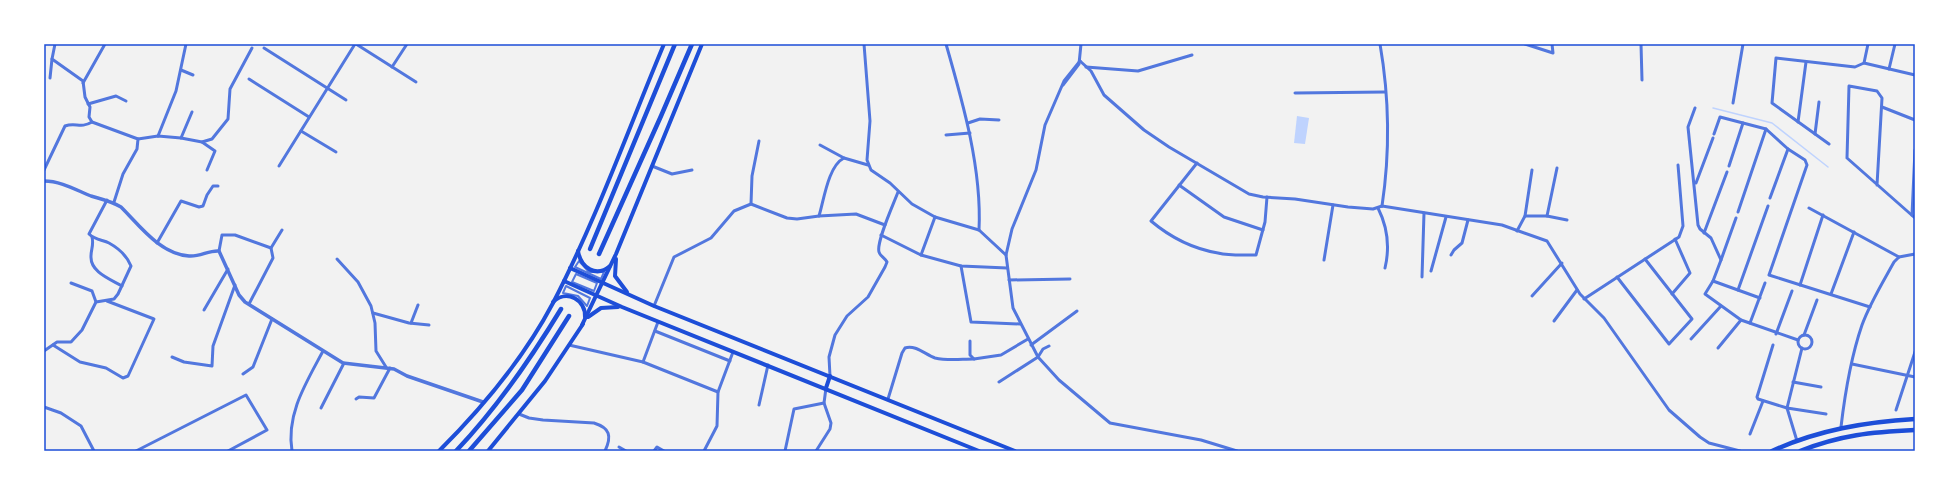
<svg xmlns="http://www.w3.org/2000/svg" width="1959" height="495" viewBox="0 0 1959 495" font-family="Roboto,sans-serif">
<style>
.water{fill:#bfd3fe}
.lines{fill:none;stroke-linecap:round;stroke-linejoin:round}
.stream{stroke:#bfd3fe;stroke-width:1.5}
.pedestrian{stroke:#5277de;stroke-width:2}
.minor{stroke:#5277de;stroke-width:3}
.tertiary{stroke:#5277de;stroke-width:3.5}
.secondary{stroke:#1d4ed8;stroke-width:4}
.primary{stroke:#1d4ed8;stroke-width:4.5}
.trunk{stroke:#1d4ed8;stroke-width:4.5}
.neatline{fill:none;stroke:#1d4ed8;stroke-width:1.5}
</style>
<rect width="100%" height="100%" fill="#f2f2f2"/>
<path class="water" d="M 1297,116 L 1309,118 L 1305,144 L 1294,143 Z"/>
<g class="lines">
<path class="stream" d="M 1713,108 L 1772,123 L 1828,167"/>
<g class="pedestrian">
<path d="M 579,261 L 589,272 L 604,272 L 601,279 L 575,267 Z"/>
<path d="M 576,274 L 597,283 L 594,291 L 572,282 Z"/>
<path d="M 566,286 L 590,298 L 587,306 L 578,296 L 563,293 Z"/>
</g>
<g class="minor">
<path d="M 55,44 L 52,59 L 83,81 L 85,97 L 90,107 L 89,117 L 92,122 L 138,139 L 137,149 L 123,174 L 114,202"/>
<path d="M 356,44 L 416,82"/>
<path d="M 864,44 L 870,121 L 867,160 L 871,170 L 890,183 L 912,204 L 935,217 L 979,230 L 1006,255"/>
<path d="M 946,44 C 963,103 982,169 979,230"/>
<path d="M 1380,44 C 1389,96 1390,153 1382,206"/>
<path d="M 1525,44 L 1553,53 L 1552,44"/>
<path d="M 1641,44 L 1642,80"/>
<path d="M 264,48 L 346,100"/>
<path d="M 1080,61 L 1064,81 L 1045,125 L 1036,170 L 1012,229 L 1006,255 L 1013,308 L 1038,357 L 1059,380 L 1110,423 L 1201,440 L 1237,451"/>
<path d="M 1080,61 L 1091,71 L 1104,95 L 1144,130 L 1169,147 L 1249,194 L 1263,197 L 1295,199 L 1348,207 L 1373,209 L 1382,206"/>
<path d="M 1864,63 L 1915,75"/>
<path d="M 392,67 L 407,44"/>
<path d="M 1086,67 L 1138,71 L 1192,55"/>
<path d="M 1889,69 L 1895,44"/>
<path d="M 181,70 L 193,75"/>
<path d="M 50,78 L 52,59"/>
<path d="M 249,79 L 309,117"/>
<path d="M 83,83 L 105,44"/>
<path d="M 1063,85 L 1079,64 L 1081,44"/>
<path d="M 1295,93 L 1385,92"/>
<path d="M 1733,103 L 1743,44"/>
<path d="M 88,104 L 116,96 L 126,101"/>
<path d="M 1882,107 L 1915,120"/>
<path d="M 1695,108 L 1688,127 L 1698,225 L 1700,229 L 1711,238 L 1721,260 L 1713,281 L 1705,294 L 1741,320 L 1798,340"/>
<path d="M 1798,122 L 1806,62"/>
<path d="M 968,123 L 980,119 L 999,120"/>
<path d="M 301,131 L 336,152"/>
<path d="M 1714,134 L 1720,117 L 1766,129 L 1788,149 L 1805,160 L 1807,165 L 1769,275 L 1870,307"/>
<path d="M 1815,134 L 1819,102"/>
<path d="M 946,135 L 970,133"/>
<path d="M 158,136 L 176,91 L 186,44"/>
<path d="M 181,138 L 192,112"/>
<path d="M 138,139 L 158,136 L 181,138 L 202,142 L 212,139 L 228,119 L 230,89 L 252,48"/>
<path d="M 202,142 L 215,151 L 207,170"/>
<path d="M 1829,144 L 1772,103 L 1776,58 L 1855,67 L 1864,63 L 1868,44"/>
<path d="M 820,145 L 844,158"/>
<path d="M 1197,163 L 1151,221 C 1170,237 1194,249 1218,253 C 1230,256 1243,255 1256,255 L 1265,222 L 1267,197"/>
<path d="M 279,166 L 355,44"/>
<path d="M 652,166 L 672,174 L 692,170"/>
<path d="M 1729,166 L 1743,123"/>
<path d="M 44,170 L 65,126 C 76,122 80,129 92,122"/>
<path d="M 1696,183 L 1713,138"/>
<path d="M 1179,185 L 1224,217 L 1263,230"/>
<path d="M 1877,185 L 1882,98 L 1877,91 L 1849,86 L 1847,158 L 1915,218"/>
<path d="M 1770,198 L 1788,149"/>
<path d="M 751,204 L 752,176 L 759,141"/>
<path d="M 1382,206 L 1502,225 L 1547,241 L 1580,294 L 1604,318 L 1669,410 L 1700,437 L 1709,443 L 1740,451"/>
<path d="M 1378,208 C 1388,228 1390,247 1385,268"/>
<path d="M 1809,208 L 1899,257"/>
<path d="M 1738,212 L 1766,129"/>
<path d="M 1912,215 L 1915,150"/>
<path d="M 819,216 C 824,200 828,166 844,158 L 868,165"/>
<path d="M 1525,216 L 1547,216 L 1567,220"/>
<path d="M 1547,216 L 1557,168"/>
<path d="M 1517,231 L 1525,216 L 1532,170"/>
<path d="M 1704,233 L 1727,172"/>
<path d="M 881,235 L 921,255 L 961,266 L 1007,268"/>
<path d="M 92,237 C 94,245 91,249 91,256 C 90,272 110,279 122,286"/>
<path d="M 157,243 L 181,201 L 199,207 L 203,206 L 207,195 L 213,186 L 218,186"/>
<path d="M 219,251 L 222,235 L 235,235 L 271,248 L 282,230"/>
<path d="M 921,255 L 935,217"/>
<path d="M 1451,255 L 1454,250 L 1462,243 L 1468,220"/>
<path d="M 337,259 L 358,282 L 371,306 L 375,323 L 376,351 L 386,367"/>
<path d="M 1324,260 L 1333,205"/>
<path d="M 1721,260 L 1736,218"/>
<path d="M 961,266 L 971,322 L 1020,324"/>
<path d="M 1431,271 L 1446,217"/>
<path d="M 1422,277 L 1424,213"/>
<path d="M 1617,277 L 1669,344 L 1692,319 L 1645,259"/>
<path d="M 1009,280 L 1070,279"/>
<path d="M 1713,281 L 1760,298"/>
<path d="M 71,283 L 92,291 L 96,302"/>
<path d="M 1800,285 L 1823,215"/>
<path d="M 1738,290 L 1768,206"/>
<path d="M 1672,294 L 1690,273 L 1675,239"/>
<path d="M 1831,294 L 1854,232"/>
<path d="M 1532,296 L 1562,263"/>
<path d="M 1584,299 L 1679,237 L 1683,226 L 1678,165"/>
<path d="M 249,304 L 273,258 L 271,248"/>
<path d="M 654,306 L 674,257 L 711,238 L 734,211 L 751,204 L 787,218 L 797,219 L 819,216 L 856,214 L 885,225"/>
<path d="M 204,310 L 228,269"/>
<path d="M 373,313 L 409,323 L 429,325"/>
<path d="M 1554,321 L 1577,290"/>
<path d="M 411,323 L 418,305"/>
<path d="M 1750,323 L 1765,283"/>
<path d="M 655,331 L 730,361"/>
<path d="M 1776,334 L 1792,291"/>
<path d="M 1804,335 L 1817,300"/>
<circle cx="1805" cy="342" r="7"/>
<path d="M 1691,339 L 1721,306"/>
<path d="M 970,341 L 970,355 L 974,359 L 1001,355 L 1028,339"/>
<path d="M 53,345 L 80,362 L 106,368 L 123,378 L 128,376 L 154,319 L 107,301"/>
<path d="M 569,345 L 643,362 L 718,392"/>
<path d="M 1031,345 L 1077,311"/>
<path d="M 1773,345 L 1757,397 L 1758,399 L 1787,408 L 1826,414"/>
<path d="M 1718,348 L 1741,320"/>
<path d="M 44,351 L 57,342 L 71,342 L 82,330 L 96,302 L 114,299 L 118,294 L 131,266 C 127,256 118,248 109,243 C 103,240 95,240 89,234 L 107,200"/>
<path d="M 172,357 L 184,362 L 212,366 L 213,346 L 235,285"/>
<path d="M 643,362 L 658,322"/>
<path d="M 1852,364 L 1915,377"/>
<path d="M 243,374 L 253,367 L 272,319"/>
<path d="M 830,376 L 829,357 L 835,335 L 847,316 L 868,297 L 885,267 L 887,262 C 885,258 880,256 879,252 C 876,242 894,203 898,192"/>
<path d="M 999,382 L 1038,357 L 1043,349 L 1049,346"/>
<path d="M 1793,382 L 1821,387"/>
<path d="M 356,399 L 359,397 L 374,398 L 390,368"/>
<path d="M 888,399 L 902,353 L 905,348 C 915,344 926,355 935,358 C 948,361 961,359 974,359"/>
<path d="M 759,405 L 768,365"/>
<path d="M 44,407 L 61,413 L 81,426 L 94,451"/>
<path d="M 321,408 L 344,363"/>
<path d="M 1896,410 L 1915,352"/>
<path d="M 519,414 L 529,418 L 543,420 L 594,423 C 610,428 612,436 605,451"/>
<path d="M 1841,427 C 1845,393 1851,357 1862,325 C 1870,303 1883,282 1894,262 L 1899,257 L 1915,254"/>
<path d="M 1750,434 L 1763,401"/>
<path d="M 1797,441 L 1787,408 L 1802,348"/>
<path d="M 619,447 L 626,451"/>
<path d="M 136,451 L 246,395 L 267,430 L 228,451"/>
<path d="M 292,451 C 286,414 306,383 323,351"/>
<path d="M 654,451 L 657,447 L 664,451"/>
<path d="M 704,451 L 717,426 L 718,392 L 733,352"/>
<path d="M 785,451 L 794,409 L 824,403"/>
<path d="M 816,451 L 830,429 L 831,423 L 824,403 L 826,388"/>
</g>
<path class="tertiary" d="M 44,181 C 61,181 76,190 91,196 C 101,199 111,201 121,207 C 140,226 160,254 189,256 C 200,257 209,250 219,251 L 239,295 L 245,302 L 343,363 L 394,369 L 407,376 L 483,402"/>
<g class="secondary">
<path d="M 578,251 C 581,268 596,278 610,266"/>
<path d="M 616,259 L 615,276 L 627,292"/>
<path d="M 570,268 L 654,306 L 1015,451"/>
<path d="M 564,281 L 622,307 L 979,451"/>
<path d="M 553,302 C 567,289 586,300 585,317"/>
<path d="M 588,317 L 601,308 L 618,307"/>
<path d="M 582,325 L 616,254 L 702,44"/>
<path d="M 826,388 L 830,376"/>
<path d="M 439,451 C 481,409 525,356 553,303 C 596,220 628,130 664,44"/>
<path d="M 488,451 L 545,381 L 583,324"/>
</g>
<g class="primary">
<path d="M 1772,451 C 1818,430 1865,422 1915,419"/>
<path d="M 1800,451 C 1841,435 1871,432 1915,430"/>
</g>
<g class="trunk">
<path d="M 590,249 L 675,44"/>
<path d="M 599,254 L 661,116 L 692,44"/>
<path d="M 456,451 C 497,408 530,360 561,309"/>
<path d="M 469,451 L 522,390 L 569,316"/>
</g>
</g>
<rect width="1959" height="495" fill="none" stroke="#ffffff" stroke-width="90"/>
<rect x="45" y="45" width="1869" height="405" class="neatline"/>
</svg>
